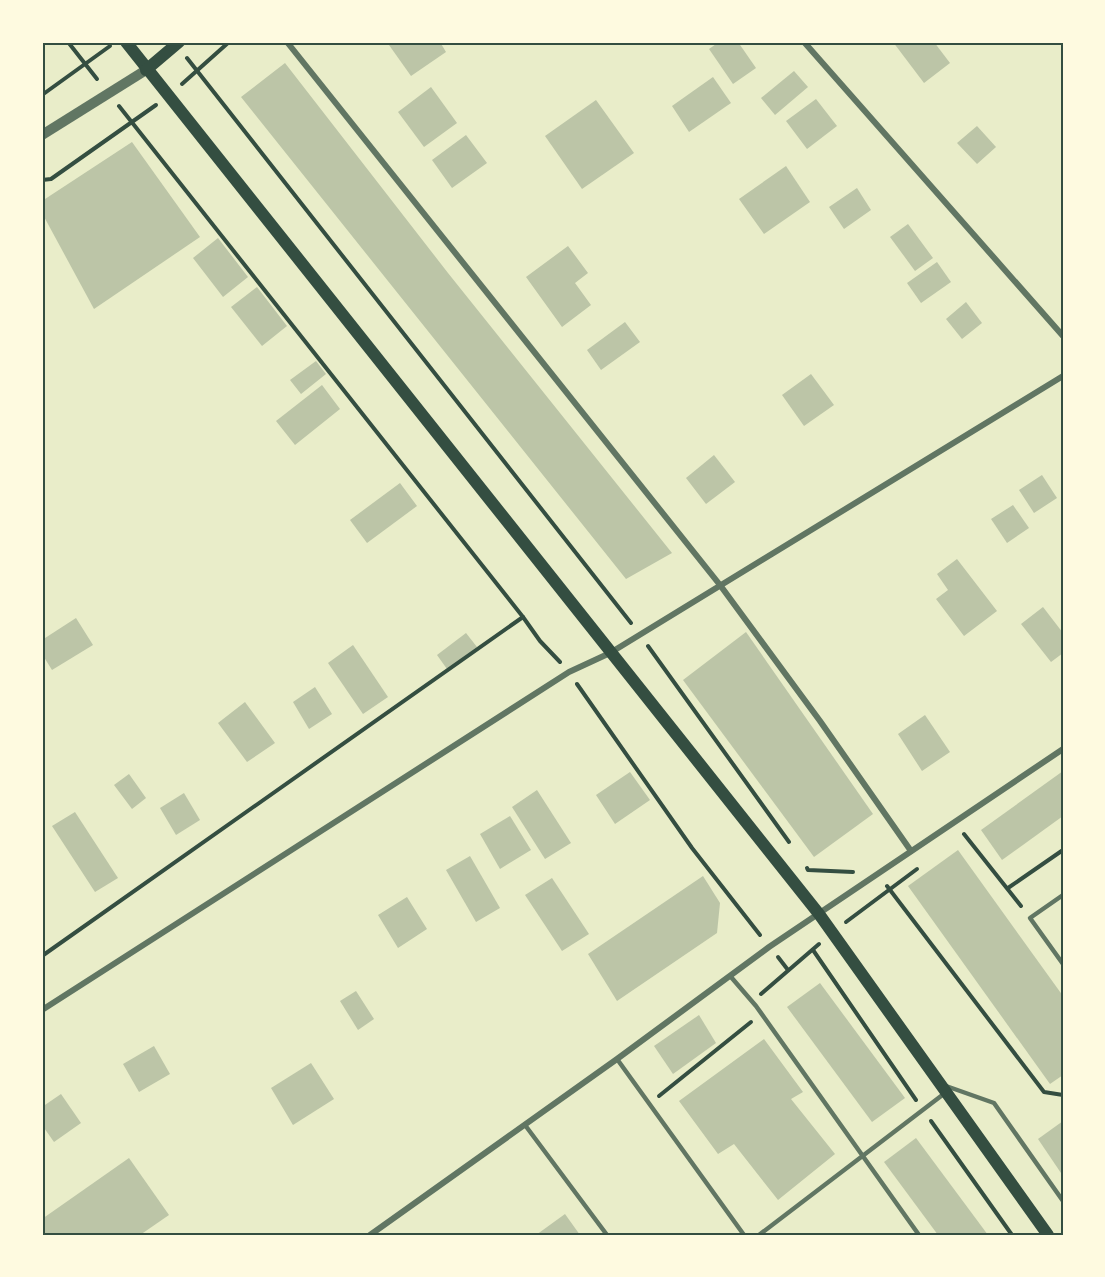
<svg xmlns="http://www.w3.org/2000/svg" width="1105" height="1277" viewBox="0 0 1105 1277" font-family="'Golos Text',sans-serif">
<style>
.building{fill:#bcc5a7}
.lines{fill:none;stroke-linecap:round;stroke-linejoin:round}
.path{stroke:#344e41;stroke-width:4}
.service{stroke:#617663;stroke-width:4.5}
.minor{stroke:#617663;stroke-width:6}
.tertiary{stroke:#617663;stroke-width:10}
.secondary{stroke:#344e41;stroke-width:12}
.neatline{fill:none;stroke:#344e41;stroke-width:2}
</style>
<rect width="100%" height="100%" fill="#e9edc9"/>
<g class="building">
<path d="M 393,42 L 440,42 L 446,52 L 411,76 L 389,45 Z"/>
<path d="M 719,42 L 738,42 L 756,68 L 733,84 L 709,49 Z"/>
<path d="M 893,42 L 934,42 L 950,63 L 924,83 Z"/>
<path d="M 285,63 L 448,273 L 672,553 L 626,579 L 241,97 Z"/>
<path d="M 794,71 L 808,87 L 775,115 L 761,98 Z"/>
<path d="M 713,77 L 731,103 L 689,132 L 672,106 Z"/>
<path d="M 431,87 L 457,123 L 424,147 L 398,112 Z"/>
<path d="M 816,99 L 837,126 L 807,149 L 786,121 Z"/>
<path d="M 596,100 L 634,153 L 582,189 L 545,136 Z"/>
<path d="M 977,126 L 996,147 L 977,164 L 957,143 Z"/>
<path d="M 466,135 L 487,163 L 452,188 L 432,160 Z"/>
<path d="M 132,142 L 200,237 L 94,309 L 42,213 L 42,201 Z"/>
<path d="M 786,166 L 810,202 L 764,234 L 739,199 Z"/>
<path d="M 857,188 L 871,210 L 844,229 L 829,207 Z"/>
<path d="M 908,224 L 933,258 L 915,271 L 890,237 Z"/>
<path d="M 218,238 L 248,277 L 223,297 L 193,258 Z"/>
<path d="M 568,246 L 588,273 L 575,283 L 591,305 L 562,327 L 526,277 Z"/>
<path d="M 937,262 L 951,282 L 921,303 L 907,283 Z"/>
<path d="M 257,287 L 287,326 L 262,346 L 231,307 Z"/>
<path d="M 966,302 L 982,323 L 962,339 L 946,319 Z"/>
<path d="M 625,322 L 640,342 L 601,370 L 587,350 Z"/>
<path d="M 316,361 L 326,374 L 301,394 L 290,380 Z"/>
<path d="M 811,374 L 834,405 L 804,426 L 782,395 Z"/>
<path d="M 322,385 L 340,409 L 295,445 L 276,421 Z"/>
<path d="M 714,455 L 735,482 L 706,504 L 686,478 Z"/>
<path d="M 1042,475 L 1057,498 L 1034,513 L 1019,490 Z"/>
<path d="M 400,483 L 417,506 L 367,543 L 350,520 Z"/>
<path d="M 1013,505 L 1029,528 L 1007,543 L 991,519 Z"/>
<path d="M 957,559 L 997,611 L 964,636 L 936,599 L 948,590 L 937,574 Z"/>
<path d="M 1043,607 L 1063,633 L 1063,653 L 1051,662 L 1021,624 Z"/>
<path d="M 76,618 L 93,645 L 52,670 L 42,654 L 42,640 Z"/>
<path d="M 746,632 L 873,814 L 814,857 L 683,680 Z"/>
<path d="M 466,633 L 477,647 L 447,669 L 437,655 Z"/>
<path d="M 353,645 L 388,697 L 363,714 L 328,663 Z"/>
<path d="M 315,687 L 332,714 L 309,729 L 293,702 Z"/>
<path d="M 245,702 L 275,743 L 247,762 L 218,723 Z"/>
<path d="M 925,715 L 950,752 L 922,771 L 898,734 Z"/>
<path d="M 1063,771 L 1063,816 L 1002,860 L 981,830 Z"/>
<path d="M 630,772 L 650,800 L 615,824 L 596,795 Z"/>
<path d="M 129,774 L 146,798 L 132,809 L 114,785 Z"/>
<path d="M 537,790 L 571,843 L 545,859 L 512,807 Z"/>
<path d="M 184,793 L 200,820 L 176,835 L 160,808 Z"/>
<path d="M 75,812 L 118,878 L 95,892 L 52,826 Z"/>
<path d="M 510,816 L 531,850 L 500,869 L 480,834 Z"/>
<path d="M 958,850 L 1063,996 L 1063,1075 L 1050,1084 L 908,886 Z"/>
<path d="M 470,856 L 500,908 L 476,922 L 446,870 Z"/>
<path d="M 703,876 L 720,903 L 717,933 L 617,1001 L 588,954 Z"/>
<path d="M 552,878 L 589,934 L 562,951 L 525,895 Z"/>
<path d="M 407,897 L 427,929 L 398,948 L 378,915 Z"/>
<path d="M 820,983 L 905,1098 L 872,1122 L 787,1007 Z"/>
<path d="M 356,991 L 374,1019 L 358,1030 L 340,1001 Z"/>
<path d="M 699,1015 L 716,1043 L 673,1074 L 654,1046 Z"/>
<path d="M 764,1039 L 803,1092 L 791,1099 L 835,1154 L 778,1200 L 734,1144 L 718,1154 L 679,1101 Z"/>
<path d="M 154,1046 L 170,1074 L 139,1092 L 123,1064 Z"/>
<path d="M 311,1063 L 334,1099 L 293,1125 L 271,1088 Z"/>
<path d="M 61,1094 L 81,1123 L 54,1142 L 42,1125 L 42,1107 Z"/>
<path d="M 1063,1121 L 1063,1176 L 1038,1139 Z"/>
<path d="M 916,1138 L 988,1235 L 938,1235 L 884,1162 Z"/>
<path d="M 129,1158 L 169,1215 L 140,1235 L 42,1235 L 42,1219 Z"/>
<path d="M 565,1214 L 580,1235 L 536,1235 Z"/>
</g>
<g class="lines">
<g class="path">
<path d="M 68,42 L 97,79"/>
<path d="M 187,58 L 631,623"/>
<path d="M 182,84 L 229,42"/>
<path d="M 42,95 L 110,46"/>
<path d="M 119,106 L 523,617 L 540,641 L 560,662"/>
<path d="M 42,180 L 51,179 L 156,105"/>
<path d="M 648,646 L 789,842"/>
<path d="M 577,684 L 692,848 L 760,935"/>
<path d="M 964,834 L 1021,906"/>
<path d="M 807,868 L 808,870 L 853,872"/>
<path d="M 887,886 L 1044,1092 L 1063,1095"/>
<path d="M 1008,888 L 1063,850"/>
<path d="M 846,922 L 917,869"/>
<path d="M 813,950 L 916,1100"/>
<path d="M 42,956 L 523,617"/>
<path d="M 778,957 L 788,970"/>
<path d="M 761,994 L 819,944"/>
<path d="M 659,1096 L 751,1022"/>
<path d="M 931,1121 L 1012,1235"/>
</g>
<g class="service">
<path d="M 1063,895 L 1030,918 L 1063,964"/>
<path d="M 731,977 L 756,1006 L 919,1235"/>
<path d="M 617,1059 L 744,1235"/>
<path d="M 946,1086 L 994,1103 L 1063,1201"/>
<path d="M 525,1125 L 607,1235"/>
<path d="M 759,1235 L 945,1093"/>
</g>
<g class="minor">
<path d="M 287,42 L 720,585 L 820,721 L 911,851"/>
<path d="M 804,42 L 1063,336"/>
<path d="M 42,1010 L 569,672 L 610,653 L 1063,376"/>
<path d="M 370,1235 L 617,1059 L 769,947 L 1063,749"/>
</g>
<path class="tertiary" d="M 42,135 L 146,70"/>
<g class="secondary">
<path d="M 126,42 L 819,914 L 1048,1235"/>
<path d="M 146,70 L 179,42"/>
</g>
</g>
<rect width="1105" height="1277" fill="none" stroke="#fefae0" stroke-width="87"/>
<rect x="44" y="44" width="1018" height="1190" class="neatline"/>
</svg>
